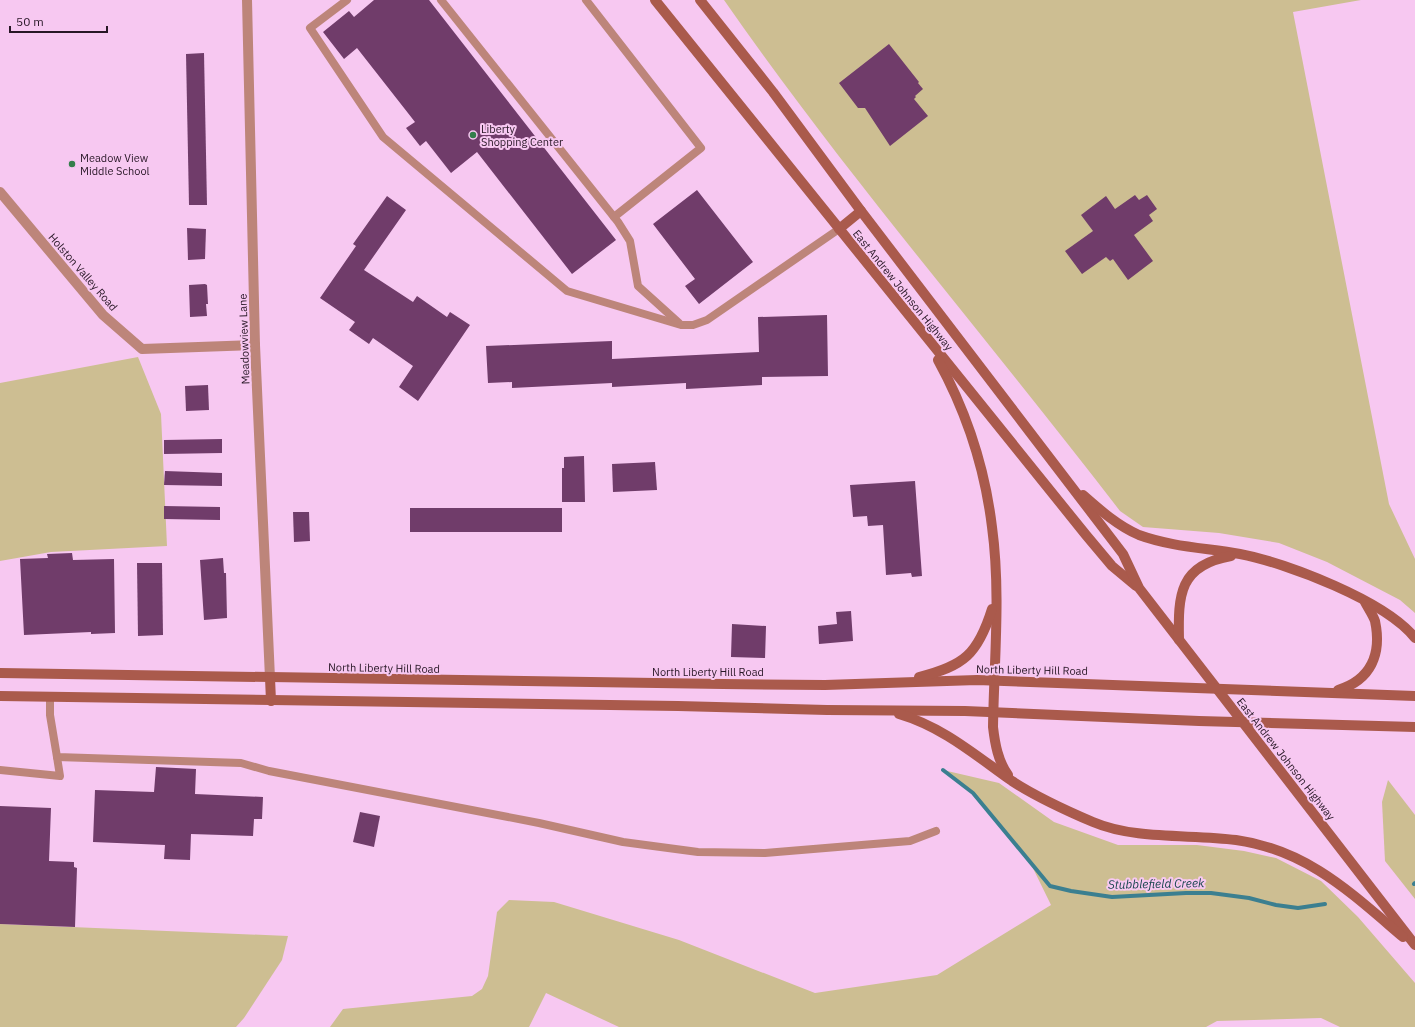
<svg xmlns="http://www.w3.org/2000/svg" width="1415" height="1027" viewBox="0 0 1415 1027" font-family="'IBM Plex Sans',sans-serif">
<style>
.green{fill:#cdbe92}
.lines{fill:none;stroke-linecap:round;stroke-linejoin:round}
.stream{stroke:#3b7f90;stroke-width:4}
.building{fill:#703c6a}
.lane{stroke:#bd857a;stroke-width:8}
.street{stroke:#bd857a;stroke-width:10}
.secondary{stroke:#aa5a4c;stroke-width:10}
.poi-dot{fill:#347e4b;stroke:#f7c8f1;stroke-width:1.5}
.labels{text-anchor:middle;stroke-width:4;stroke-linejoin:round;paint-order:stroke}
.poi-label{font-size:11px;fill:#281726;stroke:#f7c8f1;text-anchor:start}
.street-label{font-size:11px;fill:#281726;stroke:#f7c8f1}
.water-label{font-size:12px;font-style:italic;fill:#17454d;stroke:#f7c8f1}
</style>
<rect width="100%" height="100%" fill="#f7c8f1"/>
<g class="green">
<path d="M 724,0 L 1361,0 L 1293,12 L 1389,504 L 1415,559 L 1415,613 L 1400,600 L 1327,562 L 1279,543 L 1219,533 L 1143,527 L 1120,511 C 989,340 847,177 724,0 Z"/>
<path d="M 138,357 L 161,414 L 167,546 L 51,552 L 0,561 L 0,383 Z"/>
<path d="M 943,770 L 999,783 L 1054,822 L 1118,845 L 1197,845 L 1244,851 L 1276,858 L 1321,881 L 1358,917 L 1415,983 L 1415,1027 L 1340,1027 L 1321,1018 L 1217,1021 L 1206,1027 L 619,1027 L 546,993 L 529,1027 L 330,1027 L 343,1009 L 472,996 L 482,989 L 488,976 L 497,912 L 509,900 L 554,902 L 679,940 L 815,993 L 937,975 L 1051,905 L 1027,856 L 973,793 Z"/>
<path d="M 1388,780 L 1415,815 L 1415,899 L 1385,861 L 1382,802 Z"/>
<path d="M 0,924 L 288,936 L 282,960 L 244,1018 L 236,1027 L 0,1027 Z"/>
</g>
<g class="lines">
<g class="stream">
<path d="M 943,770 L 973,793 L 1050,886 L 1071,891 L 1112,897 L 1186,893 L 1211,893 L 1249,898 L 1276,905 L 1298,908 L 1325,904"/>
<path d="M 1414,884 L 1415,883"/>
</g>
</g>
<g class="building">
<path d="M 374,0 L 429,0 L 616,240 L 572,274 L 477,152 L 451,173 L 426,141 L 420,146 L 406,128 L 415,122 L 357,48 L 344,59 L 323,32 L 349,11 L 354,17 Z"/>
<path d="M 889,44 L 919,82 L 918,83 L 923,89 L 915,96 L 916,97 L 914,99 L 928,116 L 890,146 L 865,108 L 858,108 L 839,83 Z"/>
<path d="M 204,53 L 207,205 L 189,205 L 186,54 Z"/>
<path d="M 697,190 L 753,262 L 699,304 L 685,286 L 695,279 L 653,224 Z"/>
<path d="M 1135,195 L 1139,200 L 1147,195 L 1157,209 L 1149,215 L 1153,221 L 1134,235 L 1153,261 L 1128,280 L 1113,259 L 1110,261 L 1106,257 L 1082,274 L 1065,251 L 1093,231 L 1081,215 L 1106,196 L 1115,209 Z"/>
<path d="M 387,196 L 406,210 L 364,270 L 413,302 L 417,296 L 447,317 L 450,312 L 470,325 L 418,401 L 399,387 L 413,366 L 373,338 L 369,344 L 349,330 L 355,322 L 320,298 L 356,246 L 353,244 Z"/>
<path d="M 187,228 L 206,229 L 205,259 L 188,260 Z"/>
<path d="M 205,284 L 207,285 L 208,304 L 206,304 L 207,316 L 190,317 L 189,285 Z"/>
<path d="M 827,315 L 828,376 L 762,377 L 762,385 L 686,389 L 686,383 L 612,387 L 612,383 L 512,388 L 512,382 L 488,383 L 486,346 L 612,341 L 612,359 L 759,352 L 758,317 Z"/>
<path d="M 208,385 L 209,410 L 186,411 L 185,386 Z"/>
<path d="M 222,439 L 222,453 L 164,454 L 164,440 Z"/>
<path d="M 584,456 L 585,502 L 562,502 L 562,468 L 564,468 L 564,457 Z"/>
<path d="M 655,462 L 657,490 L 613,492 L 612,464 Z"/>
<path d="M 165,471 L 222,473 L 222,486 L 164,485 Z"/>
<path d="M 915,481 L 922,576 L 912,577 L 911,573 L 886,575 L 883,525 L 868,526 L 867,516 L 853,517 L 850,485 Z"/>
<path d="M 164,506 L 220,507 L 220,520 L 164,519 Z"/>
<rect x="410" y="508" width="152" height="24"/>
<path d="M 293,512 L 309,512 L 310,541 L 294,542 Z"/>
<path d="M 72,553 L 73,560 L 114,559 L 115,633 L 91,634 L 91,632 L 24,635 L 20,559 L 48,558 L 47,554 Z"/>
<path d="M 223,558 L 224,573 L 226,573 L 227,618 L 204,620 L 200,560 Z"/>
<path d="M 137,563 L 162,563 L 163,635 L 138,636 Z"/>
<path d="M 851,611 L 853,641 L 819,644 L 818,626 L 837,624 L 836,612 Z"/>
<path d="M 732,624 L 766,626 L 765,658 L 731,657 Z"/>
<path d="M 156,767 L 196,769 L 195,794 L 263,797 L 262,819 L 254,819 L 253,836 L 191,834 L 190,860 L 164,859 L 165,845 L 93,842 L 95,790 L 154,792 Z"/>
<path d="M 0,806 L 51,808 L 49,861 L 74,862 L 74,867 L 77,868 L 75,927 L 0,924 Z"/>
<path d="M 360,812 L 380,816 L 374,847 L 353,842 Z"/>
</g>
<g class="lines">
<g class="lane">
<path d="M 347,0 L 310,28 L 383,137 L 567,291 L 681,325 L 693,325 L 707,320 L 839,229"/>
<path d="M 441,0 L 618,222 L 630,241 L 638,286 L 679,323"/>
<path d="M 586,0 L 701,148 L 614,217"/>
<path d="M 50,697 L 50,715 L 57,757 L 241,763 L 269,771 L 539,823 L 623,842 L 698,852 L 765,853 L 910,841 L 936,831"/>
<path d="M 0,770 L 60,776 L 57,757"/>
</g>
<g class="street">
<path d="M 247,0 L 255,345 L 270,678"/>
<path d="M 0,192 L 103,315 L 142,349 L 255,345"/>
</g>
<g class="secondary">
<path d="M 655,0 L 1086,535 L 1112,566 L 1136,586"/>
<path d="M 700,0 L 773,92 L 861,211 L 1123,554 L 1139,588 L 1415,945"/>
<path d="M 839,229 L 861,211"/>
<path d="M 938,360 C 966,411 985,469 992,527 C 1001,593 994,661 993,727 C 995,744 998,761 1008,775"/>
<path d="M 1083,495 C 1100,510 1118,526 1139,535 C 1172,547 1207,548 1240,554 C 1287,563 1386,601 1415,638"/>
<path d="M 1179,640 C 1178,595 1179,565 1231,556"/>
<path d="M 0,673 L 723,684 L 825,685 L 977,680 L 1415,696"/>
<path d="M 919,677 C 964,666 978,654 992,609"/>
<path d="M 270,678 L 271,701"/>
<path d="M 1338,690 C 1371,680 1382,654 1375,621 C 1373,615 1368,608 1365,602"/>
<path d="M 0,696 L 678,706 L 827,710 L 965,711 L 1199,721 L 1415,727"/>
<path d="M 899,714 C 943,727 975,755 1012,781 C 1038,798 1065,810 1093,822 C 1135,840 1191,834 1236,840 C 1307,850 1350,892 1403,937"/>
</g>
</g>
<g class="poi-dot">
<circle cx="473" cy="135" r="4"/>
<circle cx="72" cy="164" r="4"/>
</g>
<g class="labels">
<g class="poi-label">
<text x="481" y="133">Liberty<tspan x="481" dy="13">Shopping Center</tspan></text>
<text x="80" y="162">Meadow View<tspan x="80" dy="13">Middle School</tspan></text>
</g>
<g class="street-label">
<text transform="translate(83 272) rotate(49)" y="4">Holston Valley Road</text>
<text transform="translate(903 290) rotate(51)" y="4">East Andrew Johnson Highway</text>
<text transform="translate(244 339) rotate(-92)" y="4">Meadowview Lane</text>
<text transform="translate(384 668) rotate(1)" y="4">North Liberty Hill Road</text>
<text transform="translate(1032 670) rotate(1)" y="4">North Liberty Hill Road</text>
<text x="708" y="676">North Liberty Hill Road</text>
<text transform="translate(1286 759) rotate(52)" y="4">East Andrew Johnson Highway</text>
</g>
<g class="water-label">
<text transform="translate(1156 884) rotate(-1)" y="4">Stubblefield Creek</text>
</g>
</g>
<path d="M10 26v6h97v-6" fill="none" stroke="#281726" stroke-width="2"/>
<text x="16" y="26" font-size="12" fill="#281726" stroke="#f7c8f1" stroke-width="3" paint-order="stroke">50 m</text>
</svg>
